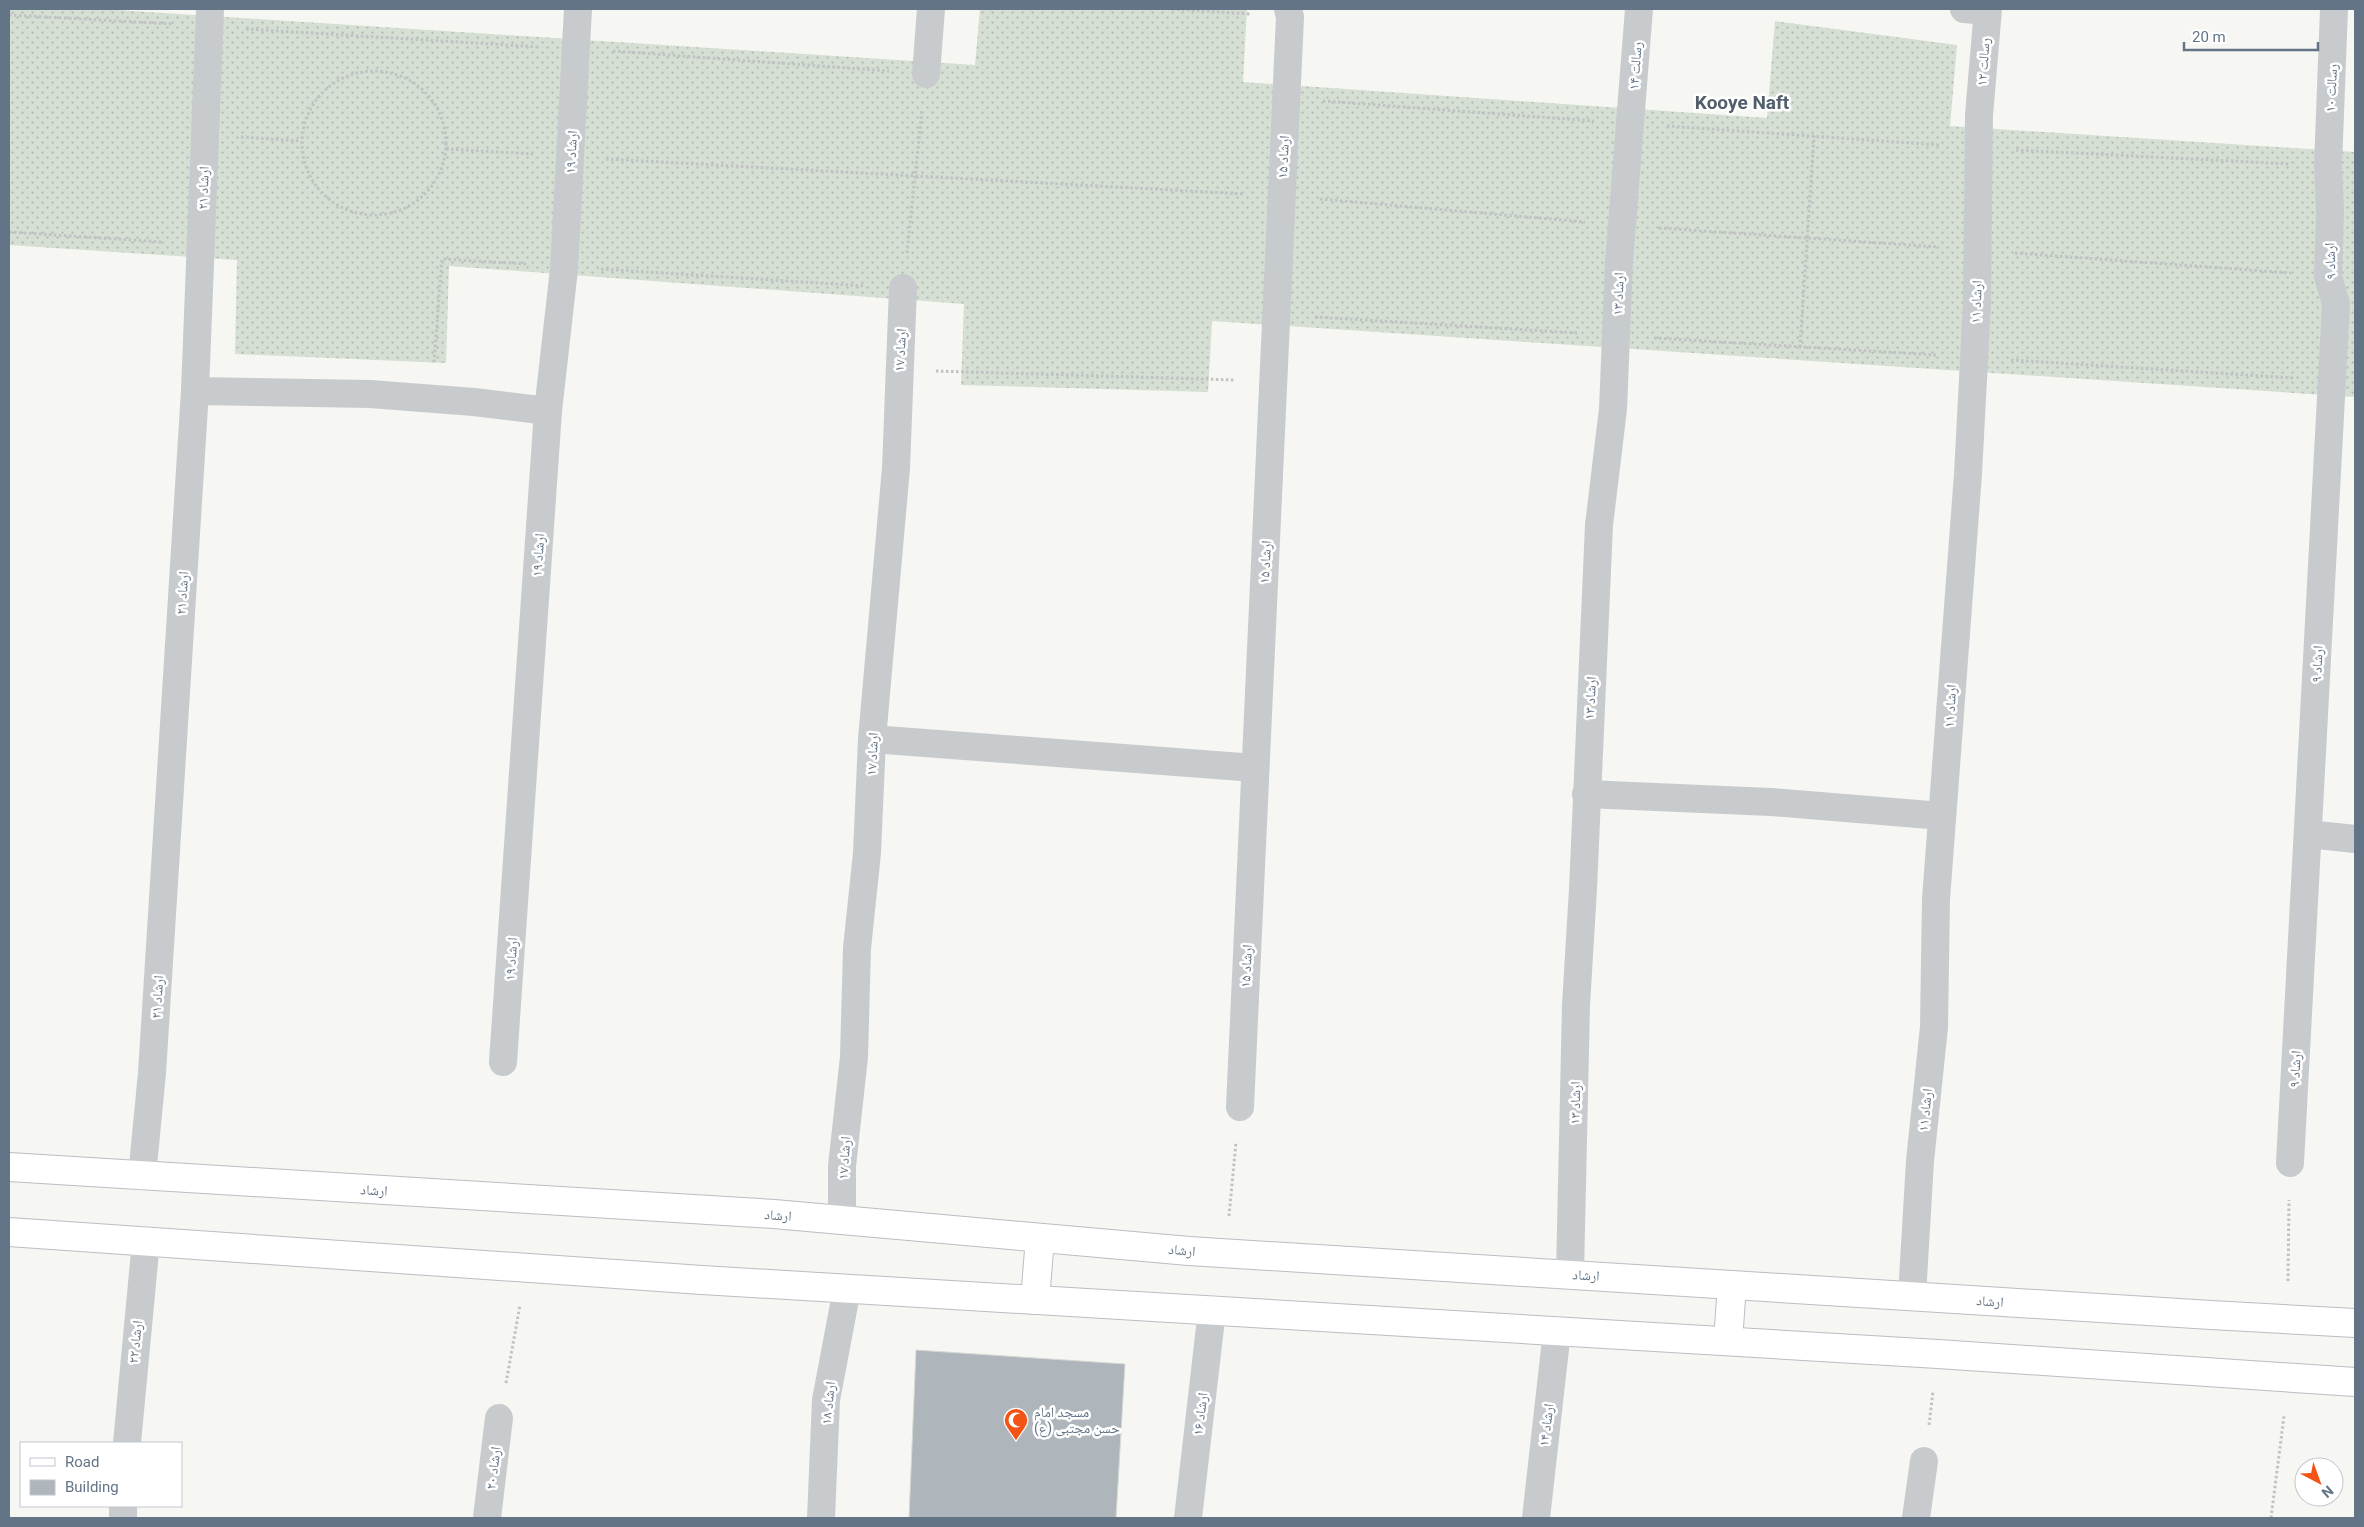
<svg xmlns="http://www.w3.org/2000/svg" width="2364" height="1527" viewBox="0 0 2364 1527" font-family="Roboto,'Noto Naskh Arabic',sans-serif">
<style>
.grass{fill:url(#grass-dots)}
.building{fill:#aeb6bc;stroke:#d7d8d5}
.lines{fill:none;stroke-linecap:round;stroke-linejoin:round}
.secondary-casing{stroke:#b9bec3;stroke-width:30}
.path{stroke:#c0c2c4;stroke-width:3;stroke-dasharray:2.5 2.5;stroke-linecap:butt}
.street{stroke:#c8cbce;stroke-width:28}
.secondary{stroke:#fff;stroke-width:28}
.labels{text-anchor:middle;stroke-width:5;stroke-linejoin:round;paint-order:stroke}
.street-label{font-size:14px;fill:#627486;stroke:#fff}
.poi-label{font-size:14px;fill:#627486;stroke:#fff;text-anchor:start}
.district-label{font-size:19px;font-weight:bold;fill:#515e6b;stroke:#fff}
</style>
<defs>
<pattern id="grass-dots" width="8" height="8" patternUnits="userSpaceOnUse" patternTransform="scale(1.25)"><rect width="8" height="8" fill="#d6dfd3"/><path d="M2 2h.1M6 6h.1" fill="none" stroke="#b1b9b1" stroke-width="1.8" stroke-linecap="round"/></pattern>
</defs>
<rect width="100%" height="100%" fill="#f6f6f2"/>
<path class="grass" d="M 9,9 L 101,9 L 975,65 L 980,9 L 1247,9 L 1243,82 L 1767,118 L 1775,21 L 1957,45 L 1950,126 L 2355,152 L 2355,397 L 1212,321 L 1208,392 L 961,385 L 964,304 L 449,266 L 446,363 L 235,354 L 237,260 L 9,245 Z"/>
<path class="building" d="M 916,1350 L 1125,1364 L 1116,1518 L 909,1518 Z"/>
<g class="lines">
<g class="secondary-casing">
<g id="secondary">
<path d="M 9,1167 L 774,1214 L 1189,1251 L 2211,1315 L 2355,1323"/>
<path d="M 9,1232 L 702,1280 L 1938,1354 L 2355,1382"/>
<path d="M 1035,1300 L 1040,1238"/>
<path d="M 1728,1341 L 1732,1285"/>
</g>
</g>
<g class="path">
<path d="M 1172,9 L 1251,14"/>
<path d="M 9,15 L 173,24"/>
<path d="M 246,29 L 540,47"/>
<path d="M 613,51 L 889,71"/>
<circle cx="374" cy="143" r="72"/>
<path d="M 1323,101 L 1594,121"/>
<path d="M 1667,126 L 1940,145"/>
<path d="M 241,137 L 301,141"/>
<path d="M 446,149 L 533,154"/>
<path d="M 2016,150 L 2290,164"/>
<path d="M 606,159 L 1244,194"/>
<path d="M 1320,199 L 1585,222"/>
<path d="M 1659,228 L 1939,247"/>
<path d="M 9,232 L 163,242"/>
<path d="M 907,253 L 922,110"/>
<path d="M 2015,253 L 2291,273"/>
<path d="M 601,269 L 865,286"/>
<path d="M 1315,317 L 1578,333"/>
<path d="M 1654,338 L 1937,355"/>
<path d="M 1800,347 L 1814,136"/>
<path d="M 2011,360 L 2294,378"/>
<path d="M 434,362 L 442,259 L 528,264"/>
<path d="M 936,371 L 1235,380"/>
<path d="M 1229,1216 L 1236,1142"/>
<path d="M 2288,1281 L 2289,1200"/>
<path d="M 506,1383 L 520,1305"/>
<path d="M 1929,1425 L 1933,1391"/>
<path d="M 2271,1518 L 2284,1416"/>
</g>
<g class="street">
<path d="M 1964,9 L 1987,11"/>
<path d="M 926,74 L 931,9"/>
<path d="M 195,391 L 370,394 L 474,402 L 548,411"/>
<path d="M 872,739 L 1255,768"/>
<path d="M 1586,794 L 1771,802 L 1942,816"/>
<path d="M 2308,834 L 2355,839"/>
<path d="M 503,1062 L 548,411 L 564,269 L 578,9"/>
<path d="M 1240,1107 L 1290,17 L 1288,9"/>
<path d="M 2290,1163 L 2336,304 L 2328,276 L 2330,212 L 2328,166 L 2334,9"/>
<path d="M 142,1176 L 152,1073 L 195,391 L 210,9"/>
<path d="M 842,1220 L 842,1166 L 854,1057 L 857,948 L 867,853 L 872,739 L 896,468 L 903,288"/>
<path d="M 1570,1274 L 1576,1005 L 1583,889 L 1599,525 L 1613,409 L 1619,262 L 1639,9"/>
<path d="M 1912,1296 L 1920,1161 L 1934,1027 L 1936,899 L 1968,474 L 1977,303 L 1979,115 L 1988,9"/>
<path d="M 127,1443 L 146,1241"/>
<path d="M 123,1518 L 123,1506"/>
<path d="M 487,1518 L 499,1418"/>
<path d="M 821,1518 L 826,1400 L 847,1289"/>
<path d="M 1188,1518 L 1212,1310"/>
<path d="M 1536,1518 L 1557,1331"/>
<path d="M 1916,1518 L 1924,1461"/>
</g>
<use href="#secondary" class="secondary"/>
</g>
<defs>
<g id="mosque-pin" transform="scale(1.25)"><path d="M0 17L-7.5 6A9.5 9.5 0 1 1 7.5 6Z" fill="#f35415" stroke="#fff"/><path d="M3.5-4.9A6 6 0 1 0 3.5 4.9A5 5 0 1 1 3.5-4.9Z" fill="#fff"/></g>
</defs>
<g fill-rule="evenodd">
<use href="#mosque-pin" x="1016" y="1420"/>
</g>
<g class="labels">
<g class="street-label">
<text transform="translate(1983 62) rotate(-86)" y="5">رسالت ۱۲</text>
<text transform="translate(1635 66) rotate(-86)" y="5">رسالت ۱۴</text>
<text transform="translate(2331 88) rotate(-87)" y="5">رسالت ۱۰</text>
<text transform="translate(571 152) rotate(-87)" y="5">ارشاد ۱۹</text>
<text transform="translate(1283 157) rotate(-87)" y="5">ارشاد ۱۵</text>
<text transform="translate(203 188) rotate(-88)" y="5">ارشاد ۲۱</text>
<text transform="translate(2330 261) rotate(-92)" y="5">ارشاد ۹</text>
<text transform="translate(1618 294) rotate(-88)" y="5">ارشاد ۱۳</text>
<text transform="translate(1976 302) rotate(-88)" y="5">ارشاد ۱۱</text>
<text transform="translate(900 350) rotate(-87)" y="5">ارشاد ۱۷</text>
<text transform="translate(538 555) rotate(-86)" y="5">ارشاد ۱۹</text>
<text transform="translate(1265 562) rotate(-87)" y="5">ارشاد ۱۵</text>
<text transform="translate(182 593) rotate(-86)" y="5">ارشاد ۲۱</text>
<text transform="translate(2317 664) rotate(-87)" y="5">ارشاد ۹</text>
<text transform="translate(1590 698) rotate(-87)" y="5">ارشاد ۱۳</text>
<text transform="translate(1950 706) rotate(-87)" y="5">ارشاد ۱۱</text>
<text transform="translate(872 754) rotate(-87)" y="5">ارشاد ۱۷</text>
<text transform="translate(511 959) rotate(-86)" y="5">ارشاد ۱۹</text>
<text transform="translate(1246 966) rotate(-87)" y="5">ارشاد ۱۵</text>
<text transform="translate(157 997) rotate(-86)" y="5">ارشاد ۲۱</text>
<text transform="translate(2295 1069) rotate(-87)" y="5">ارشاد ۹</text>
<text transform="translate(1575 1103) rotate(-89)" y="5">ارشاد ۱۳</text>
<text transform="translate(1925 1110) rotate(-84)" y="5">ارشاد ۱۱</text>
<text transform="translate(844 1158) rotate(-86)" y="5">ارشاد ۱۷</text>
<text transform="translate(374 1190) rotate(3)" y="5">ارشاد</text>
<text transform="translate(778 1215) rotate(4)" y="5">ارشاد</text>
<text transform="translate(1182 1250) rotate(5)" y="5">ارشاد</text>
<text transform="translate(1586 1275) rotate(3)" y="5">ارشاد</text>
<text transform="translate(1990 1301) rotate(4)" y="5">ارشاد</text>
<text transform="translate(135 1342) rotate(-84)" y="5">ارشاد ۲۲</text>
<text transform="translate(828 1403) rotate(-84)" y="5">ارشاد ۱۸</text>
<text transform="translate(1200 1414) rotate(-83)" y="5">ارشاد ۱۶</text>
<text transform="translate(1546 1425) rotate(-83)" y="5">ارشاد ۱۴</text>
<text transform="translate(493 1468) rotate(-83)" y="5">ارشاد ۲۰</text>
</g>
<g class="poi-label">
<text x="1034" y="1417">مسجد امام<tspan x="1034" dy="16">حسن مجتبی (ع)</tspan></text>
</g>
<g class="district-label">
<text x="1742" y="109">Kooye Naft</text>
</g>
</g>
<rect width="2364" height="1527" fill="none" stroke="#627486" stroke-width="20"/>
<rect x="20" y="1442" width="162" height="65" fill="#ffffff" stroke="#c0c7cf"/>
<rect x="30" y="1458" width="25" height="8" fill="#ffffff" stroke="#c0c7cf"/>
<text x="65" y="1467" font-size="15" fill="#627486">Road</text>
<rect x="30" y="1480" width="25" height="15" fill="#aeb6bc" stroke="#c0c7cf"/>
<text x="65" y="1492" font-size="15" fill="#627486">Building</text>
<g transform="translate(2319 1482) rotate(139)"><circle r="24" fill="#ffffff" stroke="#c0c7cf"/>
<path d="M0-4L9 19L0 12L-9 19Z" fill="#f35415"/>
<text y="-8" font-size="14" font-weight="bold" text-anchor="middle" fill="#627486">N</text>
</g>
<path d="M2184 42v8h134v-8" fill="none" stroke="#627486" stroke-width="2.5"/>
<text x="2192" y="42" font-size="15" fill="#627486" stroke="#ffffff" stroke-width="4" paint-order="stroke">20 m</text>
</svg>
